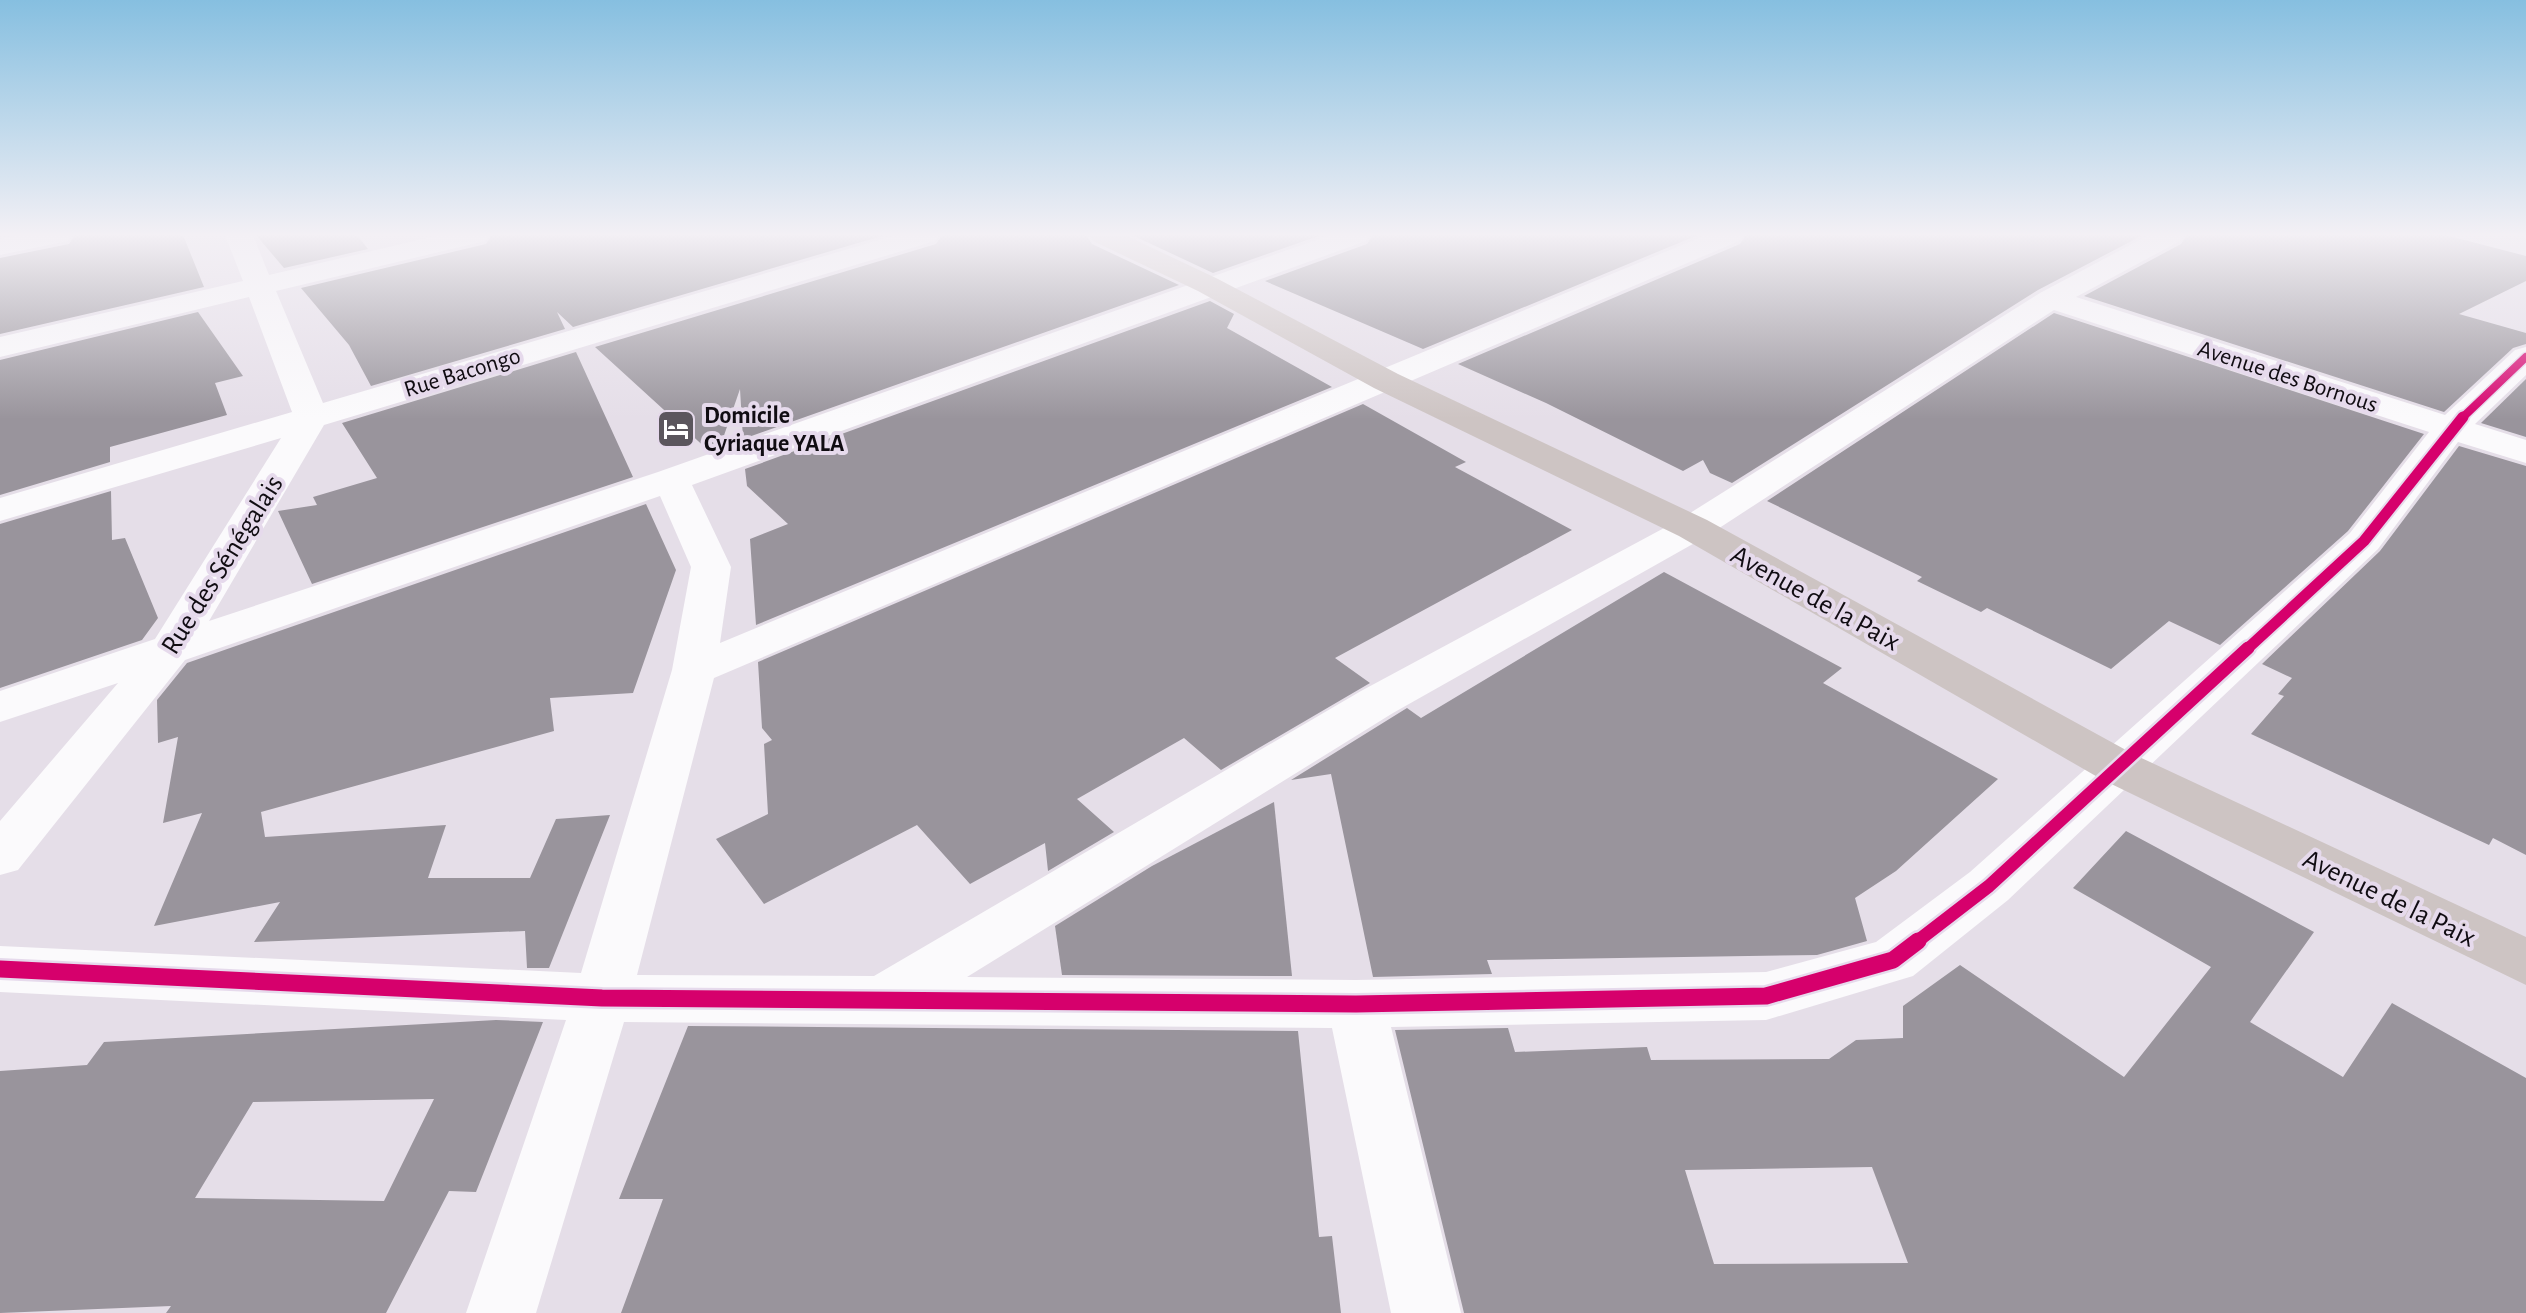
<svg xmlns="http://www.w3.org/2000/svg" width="2526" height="1313" viewBox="0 0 2526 1313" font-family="'Alegreya Sans',sans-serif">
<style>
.building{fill:#99949c;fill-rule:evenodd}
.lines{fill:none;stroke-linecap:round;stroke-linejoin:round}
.minor{fill:#fbfafc;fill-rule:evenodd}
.major{fill:#cdc4c3;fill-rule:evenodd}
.cycleway-far3-casing{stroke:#e6daec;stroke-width:11}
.cycleway-far2-casing{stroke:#e6daec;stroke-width:15}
.cycleway-far1-casing{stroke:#e6daec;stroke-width:18}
.cycleway-casing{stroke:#e6daec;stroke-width:22}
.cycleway-far3{stroke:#d6006c;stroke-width:8}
.cycleway-far2{stroke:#d6006c;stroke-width:11}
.cycleway-far1{stroke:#d6006c;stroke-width:13}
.cycleway{stroke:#d6006c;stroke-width:17}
.labels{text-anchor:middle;stroke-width:8;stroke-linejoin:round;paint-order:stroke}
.far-street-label{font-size:24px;fill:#100c12;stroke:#e6daec}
.far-poi-label{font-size:24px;font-weight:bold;fill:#100c12;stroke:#e6daec;text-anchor:start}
.street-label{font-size:28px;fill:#100c12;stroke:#e6daec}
</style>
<rect width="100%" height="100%" fill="#e5dee8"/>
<g class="building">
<path d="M 75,235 L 183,235 L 204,287 L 0,334 L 0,258 L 69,244 Z"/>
<path d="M 256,235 L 357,235 L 368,249 L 284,268 Z"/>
<path d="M 492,235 L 885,235 L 573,327 L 557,312 L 565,329 L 371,386 L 349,345 L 301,288 L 486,244 Z"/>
<path d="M 942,235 L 1086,235 L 1092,244 L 1179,285 L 743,439 L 740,389 L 720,447 L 709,451 L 595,347 L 936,244 Z"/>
<path d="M 1132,235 L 1321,235 L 1213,273 Z"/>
<path d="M 1373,235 L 1698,235 L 1423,349 L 1265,281 L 1367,244 Z"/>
<path d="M 1746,235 L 2143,235 L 2038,290 L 1732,483 L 1710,473 L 1703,460 L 1683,471 L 1546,403 L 1458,364 L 1740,244 Z"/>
<path d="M 2187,235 L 2445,235 L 2526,256 L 2526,281 L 2459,314 L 2526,333 L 2526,344 L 2513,348 L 2444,412 L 2084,296 L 2181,244 Z"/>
<path d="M 1210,301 L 1234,314 L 1227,328 L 1332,387 L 756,625 L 750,539 L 788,524 L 747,486 L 745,469 Z"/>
<path d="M 198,312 L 243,376 L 215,383 L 227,415 L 110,447 L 110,462 L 0,495 L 0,360 Z"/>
<path d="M 2054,313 L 2424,434 L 2348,531 L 2220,645 L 2169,621 L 2111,669 L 1987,608 L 1981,612 L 1917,581 L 1922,577 L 1767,501 Z"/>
<path d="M 576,352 L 633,477 L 312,584 L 278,511 L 317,505 L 313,497 L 377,478 L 342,423 Z"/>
<path d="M 2526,379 L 2526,437 L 2481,423 Z"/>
<path d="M 1363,404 L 1466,462 L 1455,467 L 1572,530 L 1335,658 L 1370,683 L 1221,770 L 1184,738 L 1077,799 L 1114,832 L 1048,871 L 1045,843 L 970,884 L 917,825 L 764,904 L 716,839 L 768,814 L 764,744 L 772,740 L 762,728 L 758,662 Z"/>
<path d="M 2459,446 L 2526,466 L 2526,855 L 2493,838 L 2489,845 L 2251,734 L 2284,696 L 2278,694 L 2292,678 L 2262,664 L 2380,551 Z"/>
<path d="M 111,491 L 112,540 L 125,538 L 158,618 L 142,640 L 0,688 L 0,524 Z"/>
<path d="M 646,504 L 676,570 L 633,693 L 550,698 L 554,731 L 261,812 L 265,837 L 446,825 L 428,878 L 530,878 L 556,819 L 610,815 L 549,968 L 527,968 L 525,931 L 254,942 L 280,902 L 154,926 L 202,813 L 163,823 L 178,737 L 158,743 L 157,700 L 187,663 Z"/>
<path d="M 1664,572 L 1842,668 L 1823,683 L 1998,779 L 1896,871 L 1855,898 L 1867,941 L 1817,955 L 1487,960 L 1492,974 L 1373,977 L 1331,774 L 1291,780 L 1407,708 L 1421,718 Z"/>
<path d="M 1274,802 L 1292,976 L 1062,975 L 1055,926 L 1152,866 Z"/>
<path d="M 2126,831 L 2314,932 L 2250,1022 L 2343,1077 L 2392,1003 L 2526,1078 L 2526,1313 L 1464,1313 L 1395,1030 L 1508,1028 L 1515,1052 L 1647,1047 L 1651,1060 L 1829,1059 L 1856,1040 L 1903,1038 L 1903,1006 L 1960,965 L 2124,1077 L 2211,967 L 2073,888 ZM 1872,1167 L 1908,1263 L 1714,1264 L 1685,1170 Z"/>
<path d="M 496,1020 L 543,1022 L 476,1192 L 449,1191 L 386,1313 L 166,1313 L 171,1306 L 0,1313 L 0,1071 L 87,1065 L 104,1042 ZM 434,1099 L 384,1201 L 195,1198 L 253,1102 Z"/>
<path d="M 688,1026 L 1298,1031 L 1319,1237 L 1332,1236 L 1341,1313 L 621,1313 L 663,1199 L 619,1199 Z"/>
</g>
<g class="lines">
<g class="minor">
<path d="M 18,235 L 72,235 L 68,241 L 0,255 L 0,239 Z"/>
<path d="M 225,235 L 253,235 L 269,275 L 440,235 L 489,235 L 485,241 L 276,291 L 323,403 L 896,235 L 939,235 L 935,241 L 324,425 L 209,621 L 658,472 L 1330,235 L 1370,235 L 1366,241 L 692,485 L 731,567 L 720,643 L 1706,235 L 1743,235 L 1739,241 L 714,678 L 637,975 L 874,976 L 1361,691 L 1679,520 L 2040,293 L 2149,235 L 2184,235 L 2180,241 L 2076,297 L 2445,415 L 2515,350 L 2526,347 L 2526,375 L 2475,424 L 2526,440 L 2526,463 L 2458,442 L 2378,549 L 2008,900 L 1913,976 L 1766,1020 L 1391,1027 L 1461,1313 L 1391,1313 L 1332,1028 L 624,1022 L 536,1313 L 466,1313 L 566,1020 L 0,992 L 0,946 L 581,973 L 672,670 L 691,567 L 660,496 L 185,660 L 18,870 L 0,875 L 0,821 L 118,683 L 0,722 L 0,691 L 155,639 L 281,438 L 0,521 L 0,498 L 292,412 L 249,297 L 0,357 L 0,337 L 243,281 ZM 2054,310 L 2429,432 L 2350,533 L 1970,872 L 1876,942 L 1766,972 L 1356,980 L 967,977 L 1393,713 L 1707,536 Z"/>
</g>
<path class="major" d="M 1089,235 L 1125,235 L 1218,279 L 1398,374 L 1707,520 L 2135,755 L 2526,937 L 2526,985 L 2101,779 L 1679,536 L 1374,388 L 1198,291 L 1093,241 Z"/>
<g class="cycleway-far3-casing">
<path id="cycleway-far3" d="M 2461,419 L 2526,357"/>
</g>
<g class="cycleway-far2-casing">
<path id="cycleway-far2" d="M 2246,650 L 2364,541 L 2463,417"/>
</g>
<g class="cycleway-far1-casing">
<path id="cycleway-far1" d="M 1915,943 L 1989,886 L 2248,648"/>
</g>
<g class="cycleway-casing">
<path id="cycleway" d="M 0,969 L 602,998 L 1356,1004 L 1766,996 L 1893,960 L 1918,941"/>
</g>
<use href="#cycleway-far3" class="cycleway-far3"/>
<use href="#cycleway-far2" class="cycleway-far2"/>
<use href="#cycleway-far1" class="cycleway-far1"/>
<use href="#cycleway" class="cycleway"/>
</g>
<linearGradient id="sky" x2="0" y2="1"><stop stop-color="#86bfe0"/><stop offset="0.56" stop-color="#f3f0f5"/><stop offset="1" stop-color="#f3f0f5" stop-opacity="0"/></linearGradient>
<rect width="2526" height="419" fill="url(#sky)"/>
<defs>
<g id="hotel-square" transform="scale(2)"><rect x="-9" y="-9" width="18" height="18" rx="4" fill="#5b565d" stroke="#e6daec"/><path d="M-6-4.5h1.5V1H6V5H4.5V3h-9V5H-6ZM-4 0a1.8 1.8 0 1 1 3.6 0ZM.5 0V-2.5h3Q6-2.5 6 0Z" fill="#fff"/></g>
</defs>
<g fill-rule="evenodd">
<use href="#hotel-square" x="676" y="429"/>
</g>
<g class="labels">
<g class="far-street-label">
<text transform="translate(462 372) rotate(-17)" y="8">Rue Bacongo</text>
<text transform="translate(2288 376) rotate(18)" y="8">Avenue des Bornous</text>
</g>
<g class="far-poi-label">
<text x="704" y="423">Domicile<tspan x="704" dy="28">Cyriaque YALA</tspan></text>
</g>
<g class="street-label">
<text transform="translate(221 564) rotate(-58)" y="10">Rue des Sénégalais</text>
<text transform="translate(1816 597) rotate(29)" y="10">Avenue de la Paix</text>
<text transform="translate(2390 897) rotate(26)" y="10">Avenue de la Paix</text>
</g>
</g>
</svg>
